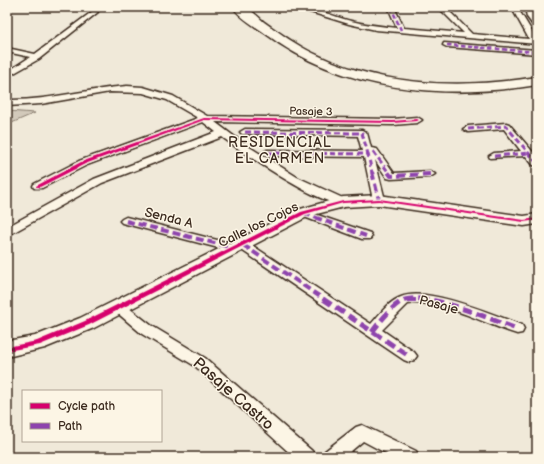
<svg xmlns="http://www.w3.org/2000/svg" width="544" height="464" viewBox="0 0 544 464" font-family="'Balsamiq Sans',sans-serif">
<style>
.green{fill:#d2c9ba;stroke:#867a6c}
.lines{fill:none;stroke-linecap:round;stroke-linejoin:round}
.street-casing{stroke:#3b2a1e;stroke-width:3}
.secondary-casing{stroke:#3b2a1e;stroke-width:3}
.primary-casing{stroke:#3b2a1e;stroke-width:3}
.street{fill:#fcf5e5;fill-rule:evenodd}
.secondary{fill:#fcf5e5;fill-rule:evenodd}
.primary{fill:#fcf5e5;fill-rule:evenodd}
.quiet-far3{stroke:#8e44ad;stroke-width:2.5;stroke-dasharray:4.5 2.5;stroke-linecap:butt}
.quiet-far2{stroke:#8e44ad;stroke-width:3;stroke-dasharray:6 3;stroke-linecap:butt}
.quiet-far1{stroke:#8e44ad;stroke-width:4;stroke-dasharray:8 4;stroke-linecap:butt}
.quiet{stroke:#8e44ad;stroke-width:5;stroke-dasharray:10 5;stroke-linecap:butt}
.cycleway-casing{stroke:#fcf5e5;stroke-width:3}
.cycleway{fill:#d6006c;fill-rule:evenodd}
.labels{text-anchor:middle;stroke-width:3;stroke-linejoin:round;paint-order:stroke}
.far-street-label{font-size:11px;fill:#3b2a1e;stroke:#fcf5e5}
.street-label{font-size:13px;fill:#3b2a1e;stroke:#fcf5e5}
.neighbourhood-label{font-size:14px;letter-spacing:1px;fill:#3b2a1e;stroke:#fcf5e5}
.near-street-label{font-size:16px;fill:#3b2a1e;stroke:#fcf5e5}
</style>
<rect width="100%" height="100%" fill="#f0e9d9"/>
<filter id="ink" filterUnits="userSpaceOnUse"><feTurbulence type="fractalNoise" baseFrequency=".025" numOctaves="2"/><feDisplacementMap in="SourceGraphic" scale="8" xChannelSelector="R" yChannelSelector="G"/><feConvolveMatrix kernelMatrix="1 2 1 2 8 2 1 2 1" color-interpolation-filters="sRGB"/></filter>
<g filter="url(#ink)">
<path class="green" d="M 7,111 L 35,113 L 7,125 Z"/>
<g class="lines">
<g class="street-casing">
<g id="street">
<path d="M 294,7 C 313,7 332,16 351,21 C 366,25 381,26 397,28 L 388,7 L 394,7 L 404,28 L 464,33 L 438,7 L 445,7 L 472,34 L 529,39 L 514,12 L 517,10 L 520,12 L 537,40 L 537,44 L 376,30 L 349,24 Z"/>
<path d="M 93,11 L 98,12 L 39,59 L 7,77 L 7,72 L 30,57 L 7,52 L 7,48 L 35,54 Z"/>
<path d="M 444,43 L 537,50 L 537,54 L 447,47 L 443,45 Z"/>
<path d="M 127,86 L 143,87 L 173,96 L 207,116 L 393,119 L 417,117 L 422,120 L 417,123 L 393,125 L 215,122 L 243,143 L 297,177 L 347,200 L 349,202 L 347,204 C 325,210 242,152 222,137 L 102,183 L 7,236 L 7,227 L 94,179 L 216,132 L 203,122 L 87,165 L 42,188 L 34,188 L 33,186 L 34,184 L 79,161 L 198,118 L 167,100 L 143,93 L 110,92 L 41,104 L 7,106 L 7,100 C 48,101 86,89 127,86 Z"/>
<path d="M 506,123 L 509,124 L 537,157 L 537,166 L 533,165 L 526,156 L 490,158 L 489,156 L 494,153 L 521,151 L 504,129 L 468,132 L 463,129 L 468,126 Z"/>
<path d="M 245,129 L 362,130 L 367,133 L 371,148 L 377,149 L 394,173 L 430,171 L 435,174 L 430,177 L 391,179 L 387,178 L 375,160 L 385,200 L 379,203 L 373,200 L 364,157 L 267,156 L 262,153 L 267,150 L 362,151 L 358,136 L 242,134 L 240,132 Z"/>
<path d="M 303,210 L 370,233 L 372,236 L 370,239 L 362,239 L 299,215 L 297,213 L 299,211 Z"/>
<path d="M 126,217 L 237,245 L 239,242 L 247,242 L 371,324 C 379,315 389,301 401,297 C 428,286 494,315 522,325 L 524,329 L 522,333 L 517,334 C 484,324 442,299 408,304 L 382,330 L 414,352 L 417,356 L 414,360 L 409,362 L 404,360 L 240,249 L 234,252 L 122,223 L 120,221 L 122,219 Z"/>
<path d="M 119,302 L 124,304 L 152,326 L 205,358 L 312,451 L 315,457 L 294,457 L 195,366 L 142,334 L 114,310 L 112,307 L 114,304 Z"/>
<path d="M 362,425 L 416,451 L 419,457 L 393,457 L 363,441 L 344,457 L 322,457 L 325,451 L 356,427 Z"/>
</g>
</g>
<g class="secondary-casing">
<path id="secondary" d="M 379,195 L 524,216 L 537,214 L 537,224 L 524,226 L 379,205 L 344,207 L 309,216 L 94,328 L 45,348 L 7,357 L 7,341 L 35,336 L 80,318 L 297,210 L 343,197 Z"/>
</g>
<g class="primary-casing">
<g id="primary">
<path d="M 233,7 C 236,7 242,6 245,7 C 251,9 259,18 264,22 C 280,33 296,45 313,53 C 382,87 462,89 537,77 L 537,85 C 444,100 343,92 266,34 C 255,26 240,18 233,7 Z"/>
<path d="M 525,7 L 535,7 L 537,12 L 537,26 L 533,25 L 527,17 Z"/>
</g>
</g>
<use href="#street" class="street"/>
<use href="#secondary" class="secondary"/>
<use href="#primary" class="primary"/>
<g class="quiet-far3">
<path d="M 391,7 L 401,30"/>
<path d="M 447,45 L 537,52"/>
</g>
<g class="quiet-far2">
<path d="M 468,129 L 506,126 L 537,163"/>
<path d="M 245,132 L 362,133 L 368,154"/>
<path d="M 373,151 L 389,173"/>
<path d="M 267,153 L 368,154 L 372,173"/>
<path d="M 494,156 L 529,153"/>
</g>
<g class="quiet-far1">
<path d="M 372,172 L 379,200"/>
<path d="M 388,172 L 391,176 L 430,174"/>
<path d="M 303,213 L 366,236"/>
<path d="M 126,221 L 234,248"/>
<path d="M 243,245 L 325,300"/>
<path d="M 408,300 L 424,300"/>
</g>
<g class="quiet">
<path d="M 323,299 L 409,356"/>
<path d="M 372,332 C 379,323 394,303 405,300 C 430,292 492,320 517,329"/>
</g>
<g class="cycleway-casing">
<g id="cycleway">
<path d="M 204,118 L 393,121 L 417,119 L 419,120 L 417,121 L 393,123 L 204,120 L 85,164 L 40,187 L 36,187 L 36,186 L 81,162 Z"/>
<path d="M 379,199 L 524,220 L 537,218 L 537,220 L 524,222 L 379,201 L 343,203 L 305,214 L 89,325 L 40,345 L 7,351 L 7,347 L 37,341 L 85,321 L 301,212 L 343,201 Z"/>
</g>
</g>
<use href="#cycleway" class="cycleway"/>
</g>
</g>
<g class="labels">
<g class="far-street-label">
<text transform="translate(311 111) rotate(1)" y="4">Pasaje 3</text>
</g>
<g class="street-label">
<text transform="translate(169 217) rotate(14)" y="5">Senda A</text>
<text transform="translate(258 224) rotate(-26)" y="5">Calle los Cojos</text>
<text transform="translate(439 304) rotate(15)" y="5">Pasaje</text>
</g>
<g class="neighbourhood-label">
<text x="280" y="147">RESIDENCIAL<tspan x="280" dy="16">EL CARMEN</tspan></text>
</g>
<g class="near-street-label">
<text transform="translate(234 393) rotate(41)" y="6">Pasaje Castro</text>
</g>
</g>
<rect width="544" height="464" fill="none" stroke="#fcf5e5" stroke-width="24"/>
<rect x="12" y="12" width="520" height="440" fill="none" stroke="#3b2a1e" stroke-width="1.5" filter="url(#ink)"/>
<rect x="22" y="390" width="140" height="52" fill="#fcf5e5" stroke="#afa495"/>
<rect x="30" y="403" width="20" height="6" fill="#d6006c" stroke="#afa495"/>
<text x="58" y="410" font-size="12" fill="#3b2a1e">Cycle path</text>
<rect x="30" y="423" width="20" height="6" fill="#8e44ad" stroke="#afa495"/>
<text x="58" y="430" font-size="12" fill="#3b2a1e">Path</text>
</svg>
